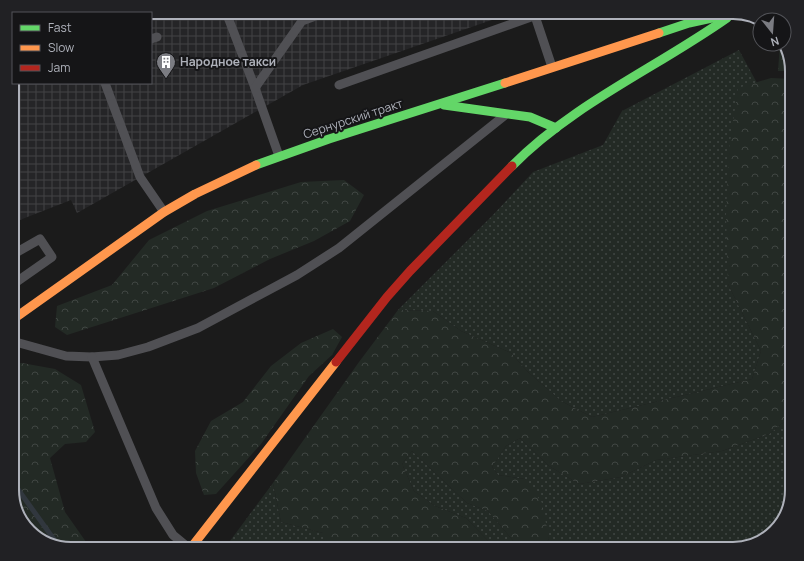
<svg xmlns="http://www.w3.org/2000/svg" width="804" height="561" viewBox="0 0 804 561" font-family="Manrope,sans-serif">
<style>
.industrial{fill:url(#industrial-grid)}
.grass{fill:url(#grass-dots)}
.forest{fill:url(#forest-crowns)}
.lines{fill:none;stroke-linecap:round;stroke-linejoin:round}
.stream{stroke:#31373e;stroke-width:5}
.lane{stroke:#505054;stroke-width:9}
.fast{stroke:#63d668;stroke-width:9}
.slow{stroke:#ff974d;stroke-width:9}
.jam{stroke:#b3261e;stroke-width:9}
.labels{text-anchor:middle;stroke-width:4;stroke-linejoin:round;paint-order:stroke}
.poi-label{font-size:12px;font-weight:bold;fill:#aeb1ba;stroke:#151517;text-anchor:start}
.street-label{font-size:12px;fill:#aeb1ba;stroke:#151517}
.rim{fill:none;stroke:#aeb1ba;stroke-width:2}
</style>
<defs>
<pattern id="industrial-grid" width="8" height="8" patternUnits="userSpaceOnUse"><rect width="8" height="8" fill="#252527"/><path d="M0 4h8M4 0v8" fill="none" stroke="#424244"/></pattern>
<pattern id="grass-dots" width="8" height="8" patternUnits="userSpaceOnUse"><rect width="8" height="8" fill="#232a25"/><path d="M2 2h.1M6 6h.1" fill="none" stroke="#404643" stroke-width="1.8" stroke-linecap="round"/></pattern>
<pattern id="forest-crowns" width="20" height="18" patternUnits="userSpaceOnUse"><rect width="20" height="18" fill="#232a25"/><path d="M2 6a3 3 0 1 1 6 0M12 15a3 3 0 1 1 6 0" fill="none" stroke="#404643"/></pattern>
</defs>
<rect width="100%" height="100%" fill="#1b1b1b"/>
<path class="industrial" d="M 71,12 L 515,12 L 303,85 L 77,213 L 71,200 L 12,223 L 13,65 L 13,83 L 151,83 L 151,13 L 69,13 Z"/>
<g class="grass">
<path d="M 739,50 L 757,83 L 738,89 L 728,284 L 761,351 L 752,379 L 592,417 L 561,401 L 528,372 L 511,353 L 461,331 L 433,311 L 398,310 L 493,215 L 533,172 L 603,145 L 622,111 Z"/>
<path d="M 785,421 L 792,421 C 792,461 801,519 760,542 C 752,546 741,547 733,549 L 542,549 L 549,539 L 525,479 L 498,475 L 492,467 L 506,446 L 520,438 L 549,466 L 579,484 L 621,477 L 656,460 L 722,451 L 769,434 Z"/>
<path d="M 412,451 L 467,503 L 488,511 L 515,543 L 525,549 L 496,549 L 466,518 L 435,506 L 414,491 L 402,464 Z"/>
<path d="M 273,483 L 281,522 L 323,533 L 323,549 L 224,549 Z"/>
</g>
<g class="forest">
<path d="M 784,43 L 786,45 L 792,71 L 778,71 L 780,44 Z"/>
<path d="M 771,78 L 792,79 L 792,421 L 785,421 L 769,434 L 722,451 L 656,460 L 621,477 L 579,484 L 549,466 L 520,438 L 506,446 L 492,467 L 498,475 L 525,479 L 542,503 L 549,539 L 542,549 L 525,549 L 515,543 L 488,511 L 467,503 L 412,451 L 402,464 L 414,491 L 435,506 L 466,518 L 496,549 L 323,549 L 323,533 L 281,522 L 273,483 L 359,362 L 398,310 L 433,311 L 461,331 L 511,353 L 528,372 L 561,401 L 592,417 L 752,379 L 761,351 L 728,284 L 726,214 L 729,149 L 738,88 Z"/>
<path d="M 344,180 L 364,195 L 350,221 L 314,241 L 270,259 L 214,288 L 67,335 L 55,327 L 57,306 L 112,285 L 149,240 L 207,211 L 301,182 Z"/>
<path d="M 333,329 L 342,337 L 332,355 L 309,376 L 261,444 L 216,494 L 204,495 L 196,473 L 195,451 L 211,421 L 243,402 L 271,366 L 301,343 Z"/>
<path d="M 22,363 L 55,369 L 81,385 L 95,432 L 86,442 L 65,444 L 50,458 L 65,512 L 91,549 C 76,549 51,546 39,538 C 33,534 14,501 12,493 L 12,364 Z"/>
</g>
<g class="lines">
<path class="stream" d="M 12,481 L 58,545"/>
<g class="lane">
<path d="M 226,12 L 255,88"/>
<path d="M 535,16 L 552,67"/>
<path d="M 151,39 L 157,37"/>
<path d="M 105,83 L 140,177 L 164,212"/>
<path d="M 339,85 L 545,12"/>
<path d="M 279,156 L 255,88 L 302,21 L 326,12"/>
<path d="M 12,285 L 52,257 L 40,239 L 12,255"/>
<path d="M 12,341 L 66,356 L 92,357 L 118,355 L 148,347 L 198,328 L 297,275 L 339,248 L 504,116"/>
<path d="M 92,357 L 156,508 L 173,535 L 190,549"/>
</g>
<g class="fast">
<path d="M 659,33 L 689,23 L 735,13"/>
<path d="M 444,105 L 530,117 L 556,128"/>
<path d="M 256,165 L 329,139 L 505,83"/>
<path d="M 512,166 C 573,104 656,68 727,18"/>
</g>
<g class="slow">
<path d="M 505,83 L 659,33"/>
<path d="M 12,320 L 164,212 L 195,194 L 256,165"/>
<path d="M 190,549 L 336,362"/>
</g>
<path class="jam" d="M 336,362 L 387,297 L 410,271 L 512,166"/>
</g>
<defs>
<g id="building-pin" transform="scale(1)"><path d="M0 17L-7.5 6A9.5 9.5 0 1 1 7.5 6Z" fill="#7b7c82" stroke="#151517"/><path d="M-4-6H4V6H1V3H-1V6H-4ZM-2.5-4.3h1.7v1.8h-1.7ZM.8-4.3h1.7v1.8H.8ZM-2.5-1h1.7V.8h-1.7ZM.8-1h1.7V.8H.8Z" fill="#fff"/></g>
</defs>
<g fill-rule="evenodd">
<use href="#building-pin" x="166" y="62"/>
</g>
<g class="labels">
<g class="poi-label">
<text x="180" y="66">Народное такси</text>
</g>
<g class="street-label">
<text transform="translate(353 119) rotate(-18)" y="4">Сернурский тракт</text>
</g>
</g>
<path d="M0 0H804V561H0ZM71 19H733A52 52 0 0 1 785 71V490A52 52 0 0 1 733 542H71A52 52 0 0 1 19 490V71A52 52 0 0 1 71 19Z" fill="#212124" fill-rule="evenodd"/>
<path class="rim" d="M71 19H733A52 52 0 0 1 785 71V490A52 52 0 0 1 733 542H71A52 52 0 0 1 19 490V71A52 52 0 0 1 71 19Z"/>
<rect x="12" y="12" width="140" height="72" fill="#151517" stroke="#525358"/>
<rect x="20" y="25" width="20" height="6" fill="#63d668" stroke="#525358"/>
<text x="48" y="32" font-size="12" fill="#aeb1ba">Fast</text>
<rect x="20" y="45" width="20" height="6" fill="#ff974d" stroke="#525358"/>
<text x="48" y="52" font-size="12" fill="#aeb1ba">Slow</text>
<rect x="20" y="65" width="20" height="6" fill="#b3261e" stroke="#525358"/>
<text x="48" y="72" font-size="12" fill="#aeb1ba">Jam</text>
<g transform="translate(772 32) rotate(163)"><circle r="19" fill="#151517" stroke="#525358"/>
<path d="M0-3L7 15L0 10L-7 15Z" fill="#7b7c82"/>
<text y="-6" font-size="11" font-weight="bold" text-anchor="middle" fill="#aeb1ba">N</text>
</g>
</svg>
